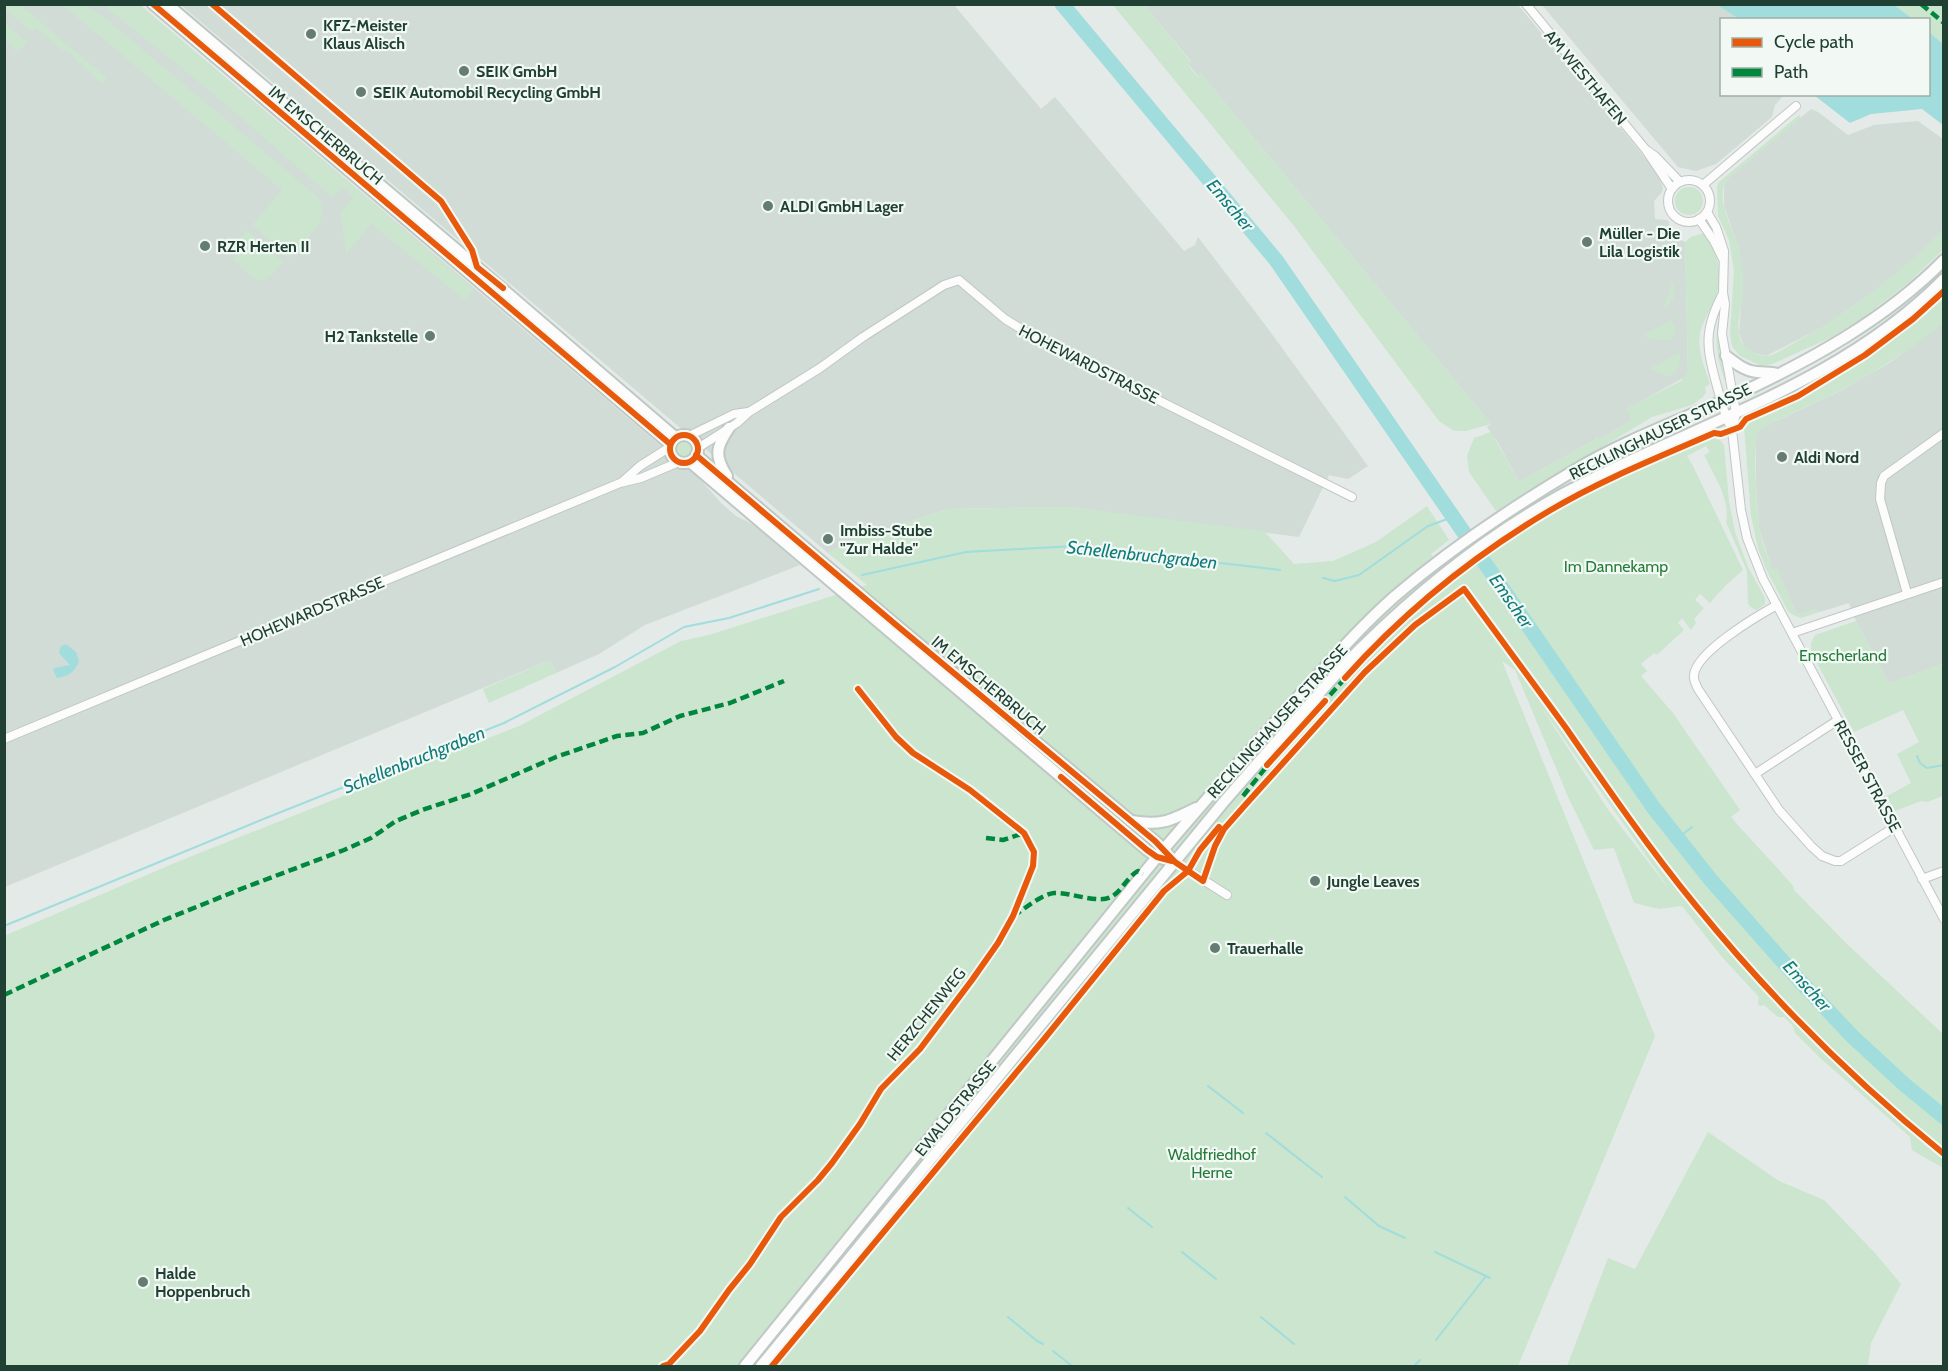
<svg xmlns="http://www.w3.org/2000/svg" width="1948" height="1371" viewBox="0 0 1948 1371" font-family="Cabin,sans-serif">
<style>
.built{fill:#d1dcd6}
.green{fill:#cbe5cf;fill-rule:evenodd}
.water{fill:#a0dddc}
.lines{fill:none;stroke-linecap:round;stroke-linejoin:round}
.stream{stroke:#a0dddc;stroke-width:2}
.river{stroke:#a0dddc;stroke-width:15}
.minor-casing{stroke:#c1c7c4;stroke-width:10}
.secondary-casing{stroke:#bfc8c4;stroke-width:14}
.minor{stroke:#fbfcfb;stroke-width:8}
.secondary{stroke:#fbfcfb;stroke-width:10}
.quiet{stroke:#00873e;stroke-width:4.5;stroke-dasharray:9 4.5;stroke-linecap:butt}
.cycleway-casing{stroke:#f2f9f4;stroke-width:10}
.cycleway{stroke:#e8590c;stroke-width:6}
.poi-dot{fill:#647c71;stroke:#f2f9f4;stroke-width:2}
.labels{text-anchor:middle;stroke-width:4.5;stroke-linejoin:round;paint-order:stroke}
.poi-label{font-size:16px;font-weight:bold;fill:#1f4032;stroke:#f2f9f4;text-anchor:start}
.street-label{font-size:16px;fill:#1f4032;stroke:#f2f9f4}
.park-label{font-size:16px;fill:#257b39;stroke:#f2f9f4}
.water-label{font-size:18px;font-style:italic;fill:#127c7d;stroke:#f2f9f4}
</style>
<rect width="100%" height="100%" fill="#e4eae7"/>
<g class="built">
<path d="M 5,5 L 140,5 L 700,479 L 721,503 L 736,516 L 754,525 L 800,565 L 645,625 L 599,654 L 556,673 L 550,660 L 5,887 Z"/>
<path d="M 181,5 L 954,5 L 1041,109 L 1055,97 L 1184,251 L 1195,245 L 1198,237 L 1266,326 L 1368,466 L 1348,479 L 1329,475 L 1299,537 L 1068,507 L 948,509 L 847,542 L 828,553 Z"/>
<path d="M 1144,5 L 1518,5 L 1647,160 L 1659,176 L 1663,188 L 1662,192 L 1654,201 L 1655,219 L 1667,220 L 1669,222 L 1670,235 L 1685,242 L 1688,372 L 1685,377 L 1627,409 L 1632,420 L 1600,439 L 1595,438 L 1596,439 L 1519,482 L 1498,443 L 1487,427 L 1491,424 L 1201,74 L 1198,76 L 1188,64 L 1191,61 Z"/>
<path d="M 1542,5 L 1717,5 L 1739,19 L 1722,20 L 1722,94 L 1784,95 L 1775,105 L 1772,117 L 1716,164 L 1696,171 L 1678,167 Z"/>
<path d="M 1811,109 L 1818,112 L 1848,135 L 1874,125 L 1918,121 L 1943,139 L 1943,230 L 1917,256 L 1872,293 L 1823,327 L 1766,356 L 1751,352 L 1744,346 L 1739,333 L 1743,281 L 1739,248 L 1724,206 L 1724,186 L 1728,178 Z"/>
<path d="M 1943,323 L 1943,664 L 1889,683 L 1856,621 L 1849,603 L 1820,612 L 1816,609 L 1801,614 L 1796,613 L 1777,569 L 1772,570 L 1759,528 L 1756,485 L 1756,435 L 1761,428 L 1840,391 L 1891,362 Z"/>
</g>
<g class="green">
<path d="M 5,4 L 21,5 L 107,78 L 102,84 L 66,50 L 64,52 L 36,28 L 32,32 L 5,9 Z"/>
<path d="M 63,5 L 84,5 L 104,17 L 319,198 C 332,221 303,242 289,258 L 252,225 L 282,190 Z"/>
<path d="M 108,5 L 140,5 L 473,288 L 466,301 L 371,224 L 348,251 L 348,255 L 347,256 L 340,213 L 354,197 L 342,187 L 332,197 L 208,89 L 107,8 Z"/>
<path d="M 1113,5 L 1144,5 L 1191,62 L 1188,65 L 1197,76 L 1201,74 L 1491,424 L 1466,431 L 1454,431 L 1439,421 L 1294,226 Z"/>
<path d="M 1894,5 L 1943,5 L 1943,44 L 1929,32 L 1928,20 L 1913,19 Z"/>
<path d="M 5,23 L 27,42 L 18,52 L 5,40 Z"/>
<path d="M 1799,115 L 1801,118 L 1728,178 C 1712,200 1736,230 1740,252 C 1742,266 1744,280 1743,293 C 1742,309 1734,327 1742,343 C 1746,350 1757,355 1765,356 C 1774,356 1786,347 1794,343 C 1850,313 1898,274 1943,230 L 1943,250 L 1908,283 L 1865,316 L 1832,337 L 1772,364 L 1762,366 L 1740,356 L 1732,346 L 1730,334 L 1734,271 L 1729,240 L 1718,216 L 1717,186 L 1719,182 Z"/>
<circle cx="1689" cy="201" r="14"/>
<path d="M 247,230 L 283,262 C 275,270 267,285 255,279 L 232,259 L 246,243 L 240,238 Z"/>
<path d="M 1704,233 C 1719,254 1725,279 1713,303 C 1709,313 1702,323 1700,333 C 1697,351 1705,368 1710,384 L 1705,387 L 1706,392 L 1703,397 L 1692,405 L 1652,417 L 1496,511 L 1469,472 L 1467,456 L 1474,438 L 1491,432 L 1519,482 L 1596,439 L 1595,437 L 1598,436 L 1600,439 L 1632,420 L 1626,409 L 1681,381 L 1688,372 L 1685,242 L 1691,237 Z"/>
<path d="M 1672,282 L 1674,284 L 1674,297 L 1667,308 L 1664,307 Z"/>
<path d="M 1943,293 L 1943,323 C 1912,349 1877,371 1841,390 C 1828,397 1763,425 1759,431 C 1752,440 1757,511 1759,526 C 1761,540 1767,556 1772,569 L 1777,568 L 1796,613 L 1801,614 L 1816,609 L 1820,612 L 1801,618 L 1793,615 L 1788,611 L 1766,569 L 1758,548 L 1751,516 L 1744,427 L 1750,419 L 1800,397 L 1866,356 L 1904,329 Z"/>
<path d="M 1719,317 L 1728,379 L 1725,381 C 1717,358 1714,341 1719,317 Z"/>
<path d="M 1671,320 C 1678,326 1675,335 1670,340 L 1655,340 L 1645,337 L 1645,334 Z"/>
<path d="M 1679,353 C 1682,361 1678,371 1671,376 L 1667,376 L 1649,369 Z"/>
<path d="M 1712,437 L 1721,441 L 1724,445 L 1729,501 L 1735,532 L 1748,567 L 1765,598 L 1765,604 L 1757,610 L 1752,608 L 1748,604 L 1747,571 L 1726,522 C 1731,500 1713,474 1704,455 L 1710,452 L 1706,446 L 1687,456 L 1693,466 L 1743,570 L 1725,586 L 1710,603 L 1700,594 L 1695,600 L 1704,608 L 1694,619 L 1696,623 L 1691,630 L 1682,618 L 1678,623 L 1684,630 L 1657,655 L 1654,653 L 1641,664 L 1647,671 L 1641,676 L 1673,713 L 1740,810 L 1731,817 C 1751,841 1773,862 1793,886 L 1794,890 L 1847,944 L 1943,1034 L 1943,1168 L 1912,1150 L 1910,1137 L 1818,1056 L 1795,1033 L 1793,1026 L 1784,1017 L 1778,1017 L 1764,1005 L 1760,1006 L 1758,1003 L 1759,997 L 1722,957 L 1682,906 L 1659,909 L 1634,903 L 1614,848 L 1594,850 L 1569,799 L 1515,670 L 1502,661 L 1655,1036 L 1518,1366 L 5,1366 L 4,936 L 177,862 L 519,726 L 681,641 L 709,635 L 867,585 L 828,553 L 846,542 L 948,509 L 1068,507 L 1264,531 L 1294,564 L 1333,561 L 1376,542 L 1427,506 L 1449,540 L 1431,554 L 1449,581 L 1507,539 L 1550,512 L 1588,491 L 1682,449 ZM 1537,701 L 1666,884 L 1666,885 L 1609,811 Z"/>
<circle cx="684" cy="449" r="8"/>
<path d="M 1856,621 L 1889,683 L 1943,664 L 1943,796 L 1927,802 L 1921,801 L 1895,811 L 1887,796 L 1911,783 L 1897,754 L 1919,742 L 1903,710 L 1854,732 L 1811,652 L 1811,643 L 1815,635 Z"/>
<path d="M 550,660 L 556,673 L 489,703 L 483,689 Z"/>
<path d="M 1708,1132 L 1779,1181 L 1824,1200 L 1874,1252 L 1901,1284 L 1871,1343 L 1868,1366 L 1567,1366 L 1608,1258 L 1635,1269 Z"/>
</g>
<g class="water">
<path d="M 1717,5 L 1894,5 L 1913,19 L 1739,19 Z"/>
<path d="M 1929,32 L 1943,44 L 1943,125 L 1922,109 L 1871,114 L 1850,123 L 1814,95 L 1928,94 Z"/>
<path d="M 66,644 L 76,652 L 79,661 C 75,672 69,676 57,678 L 53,670 L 54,668 L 70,665 L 59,653 L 61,646 Z"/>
</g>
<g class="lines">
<g class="stream">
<path d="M 862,575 L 966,552 L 1074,546 L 1280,570"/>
<path d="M 1323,578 L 1335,581 L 1359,575 L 1428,526 L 1453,517"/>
<path d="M 1917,756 L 1920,763 L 1927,768 L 1944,765"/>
<path d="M 1678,838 L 1692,827"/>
<path d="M 4,926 L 266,818 L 504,723 L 615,667 L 684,627 L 729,618 L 819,589"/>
<path d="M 1208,1086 L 1243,1113"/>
<path d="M 1266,1133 L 1322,1177"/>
<path d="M 1345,1197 L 1379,1226 L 1405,1238"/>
<path d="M 1128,1208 L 1152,1227"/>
<path d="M 1182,1252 L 1216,1279"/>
<path d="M 1435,1252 L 1490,1278"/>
<path d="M 1008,1317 L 1037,1341 L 1043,1344"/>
<path d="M 1261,1317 L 1294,1344"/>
<path d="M 1436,1340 L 1486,1276"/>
<path d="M 1053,1351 L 1072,1366"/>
<path d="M 1414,1366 L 1420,1360"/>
</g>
<path class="river" d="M 1062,4 L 1276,260 L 1653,807 L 1710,879 L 1800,981 L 1853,1037 L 1905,1085 L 1944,1117"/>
<g class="minor-casing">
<g id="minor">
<path d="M 1526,4 L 1646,150 L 1672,189"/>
<path d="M 1648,151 L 1655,156 L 1680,182"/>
<circle cx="1689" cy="201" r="21"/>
<path d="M 1703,185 L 1796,106"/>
<path d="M 1707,212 L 1716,227 L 1724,251 L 1723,293 L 1725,304 L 1722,334 L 1736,413 L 1732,430 L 1741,510 L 1747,538 L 1763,579 L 1944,919"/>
<path d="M 1699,219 L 1714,241 L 1723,259"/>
<path d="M 1723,293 C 1702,333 1707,349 1718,390 C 1722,404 1725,417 1732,430"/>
<path d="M 689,436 L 734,414 L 748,412"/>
<path d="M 698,448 L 737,423 L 749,412 L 820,368 L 863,337 L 944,285 L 959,280 L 1005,319 L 1044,343 L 1352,497"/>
<path d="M 622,482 L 640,466 L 670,447"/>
<path d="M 1907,593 L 1880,499 L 1881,483 L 1884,476 L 1944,433"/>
<path d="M 1777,605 C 1757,616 1696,652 1694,675 C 1693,680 1696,684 1698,689 L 1779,810 L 1811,846 L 1822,856 L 1835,861 L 1841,861 L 1895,827"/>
<path d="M 1792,633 L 1944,582"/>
<path d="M 4,739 L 620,483 L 641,478 L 679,462"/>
<path d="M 1755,774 L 1838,720"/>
<path d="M 1175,862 L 1227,895"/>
<path d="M 1922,879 L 1944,871"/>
</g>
</g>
<g class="secondary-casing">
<g id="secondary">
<path d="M 153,4 L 670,444"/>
<path d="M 167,4 L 477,267 L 675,437"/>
<path d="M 1726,356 C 1735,363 1745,371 1757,372 C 1765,373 1770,372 1778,374"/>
<circle cx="684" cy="449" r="14"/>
<path d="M 696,455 L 895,624 L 1155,841 L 1167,853"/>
<path d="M 690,462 L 1147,850 L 1157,857 L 1175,862"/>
<path d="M 727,476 C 714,456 716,447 729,428"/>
<path d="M 1131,821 C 1161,826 1170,821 1196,808"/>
<path d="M 745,1366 L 1157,857 C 1203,803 1249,750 1297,698 C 1328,664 1359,628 1394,597 C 1450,549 1511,508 1575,470 C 1625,440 1681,420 1734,396 C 1809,361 1885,320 1944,260"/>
<path d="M 761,1366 L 1222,804 C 1253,768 1284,733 1315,698 C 1330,681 1345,664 1361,648 C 1421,589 1488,535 1563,494 C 1692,424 1837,387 1944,279"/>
</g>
</g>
<use href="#minor" class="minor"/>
<use href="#secondary" class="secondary"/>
<g class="quiet">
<path d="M 1921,4 L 1944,23"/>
<path d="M 1321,705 L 1349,674"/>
<path d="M 1243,796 L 1271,761"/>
<path d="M 986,838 L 1003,840 L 1024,833"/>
<path d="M 1013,916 C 1025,909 1040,895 1054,893 C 1070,892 1097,904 1111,897 C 1122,891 1127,877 1138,871 L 1143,874"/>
<path d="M 4,995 L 164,920 L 246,887 L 344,850 L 371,838 L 396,821 L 422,810 L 471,794 L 556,757 L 617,736 L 643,733 L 680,716 L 730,703 L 784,681"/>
</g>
<g class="cycleway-casing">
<g id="cycleway">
<path d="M 153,4 L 670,444"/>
<path d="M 212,4 L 441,201 L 472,250 L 477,267 L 503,288"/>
<circle cx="684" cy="449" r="14"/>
<path d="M 696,455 L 895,624 L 1155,841 L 1175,862 L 1203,881 L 1215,846 L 1224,829 L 1247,803 L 1365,672 L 1415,625 L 1464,589 C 1498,635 1532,681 1566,728 C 1608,789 1650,850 1697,907 C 1771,998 1853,1080 1944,1154"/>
<path d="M 1345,678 C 1404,612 1473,556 1549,511 C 1601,480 1659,457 1714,433 L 1721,434 L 1740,427 L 1746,419 L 1798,396 L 1865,355 L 1913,319 L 1944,291"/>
<path d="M 1267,765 L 1325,701"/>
<path d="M 1061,777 L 1147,850 L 1157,857 L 1172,861"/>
<path d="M 663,1366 L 669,1364 L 700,1331 L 729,1290 L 750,1264 L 781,1217 L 818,1180 L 832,1163 L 860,1124 L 881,1089 L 920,1049 L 972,980 L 998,943 L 1013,916 L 1033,866 L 1034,852 L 1024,833 L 970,790 L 913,753 L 896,737 L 858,689"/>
<path d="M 772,1366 L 1045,1038 L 1164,891 L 1188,871 L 1200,850 L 1219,827"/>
</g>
</g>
<use href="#cycleway" class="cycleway"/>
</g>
<g class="poi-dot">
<circle cx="311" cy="34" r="6"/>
<circle cx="464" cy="71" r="6"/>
<circle cx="361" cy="92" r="6"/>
<circle cx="768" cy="206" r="6"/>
<circle cx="1587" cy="242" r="6"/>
<circle cx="205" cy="246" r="6"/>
<circle cx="430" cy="336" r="6"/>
<circle cx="1782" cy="457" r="6"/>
<circle cx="828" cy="539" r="6"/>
<circle cx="1315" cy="881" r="6"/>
<circle cx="1215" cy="948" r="6"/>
<circle cx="143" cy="1282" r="6"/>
</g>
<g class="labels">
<g class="poi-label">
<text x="323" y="31">KFZ-Meister<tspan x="323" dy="18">Klaus Alisch</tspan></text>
<text x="476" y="77">SEIK GmbH</text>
<text x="373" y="98">SEIK Automobil Recycling GmbH</text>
<text x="780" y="212">ALDI GmbH Lager</text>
<text x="1599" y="239">Müller - Die<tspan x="1599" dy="18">Lila Logistik</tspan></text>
<text x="217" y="252">RZR Herten II</text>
<text x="418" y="342" text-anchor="end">H2 Tankstelle</text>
<text x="1794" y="463">Aldi Nord</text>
<text x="840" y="536">Imbiss-Stube<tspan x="840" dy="18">"Zur Halde"</tspan></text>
<text x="1327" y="887">Jungle Leaves</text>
<text x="1227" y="954">Trauerhalle</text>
<text x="155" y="1279">Halde<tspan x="155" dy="18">Hoppenbruch</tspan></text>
</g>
<g class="street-label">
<text transform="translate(1586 77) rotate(50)" y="6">AM WESTHAFEN</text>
<text transform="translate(326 135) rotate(40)" y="6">IM EMSCHERBRUCH</text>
<text transform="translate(1089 364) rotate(27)" y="6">HOHEWARDSTRASSE</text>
<text transform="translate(1660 431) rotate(-26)" y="6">RECKLINGHAUSER STRASSE</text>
<text transform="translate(312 611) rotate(-23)" y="6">HOHEWARDSTRASSE</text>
<text transform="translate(989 685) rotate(40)" y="6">IM EMSCHERBRUCH</text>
<text transform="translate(1277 721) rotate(-48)" y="6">RECKLINGHAUSER STRASSE</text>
<text transform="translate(1868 776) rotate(62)" y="6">RESSER STRASSE</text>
<text transform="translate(926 1014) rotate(-51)" y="6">HERZCHENWEG</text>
<text transform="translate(955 1108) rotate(-51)" y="6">EWALDSTRASSE</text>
</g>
<g class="park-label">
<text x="1616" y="572">Im Dannekamp</text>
<text x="1843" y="661">Emscherland</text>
<text x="1212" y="1160">Waldfriedhof<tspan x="1212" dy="18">Herne</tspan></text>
</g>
<g class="water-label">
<text transform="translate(1230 205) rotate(50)" y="6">Emscher</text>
<text transform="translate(1142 555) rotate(6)" y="6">Schellenbruchgraben</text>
<text transform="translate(1511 601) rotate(55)" y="6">Emscher</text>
<text transform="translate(414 760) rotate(-22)" y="6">Schellenbruchgraben</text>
<text transform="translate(1807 986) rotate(48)" y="6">Emscher</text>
</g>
</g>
<rect width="1948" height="1371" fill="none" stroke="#1f4032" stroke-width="12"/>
<rect x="1720" y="18" width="210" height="78" fill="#f2f9f4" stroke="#9eafa6" stroke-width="1.5"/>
<rect x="1732" y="38" width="30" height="9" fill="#e8590c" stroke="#9eafa6" stroke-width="1.5"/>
<text x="1774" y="48" font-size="18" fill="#1f4032">Cycle path</text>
<rect x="1732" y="68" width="30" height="9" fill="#00873e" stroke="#9eafa6" stroke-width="1.5"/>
<text x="1774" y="78" font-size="18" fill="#1f4032">Path</text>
</svg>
